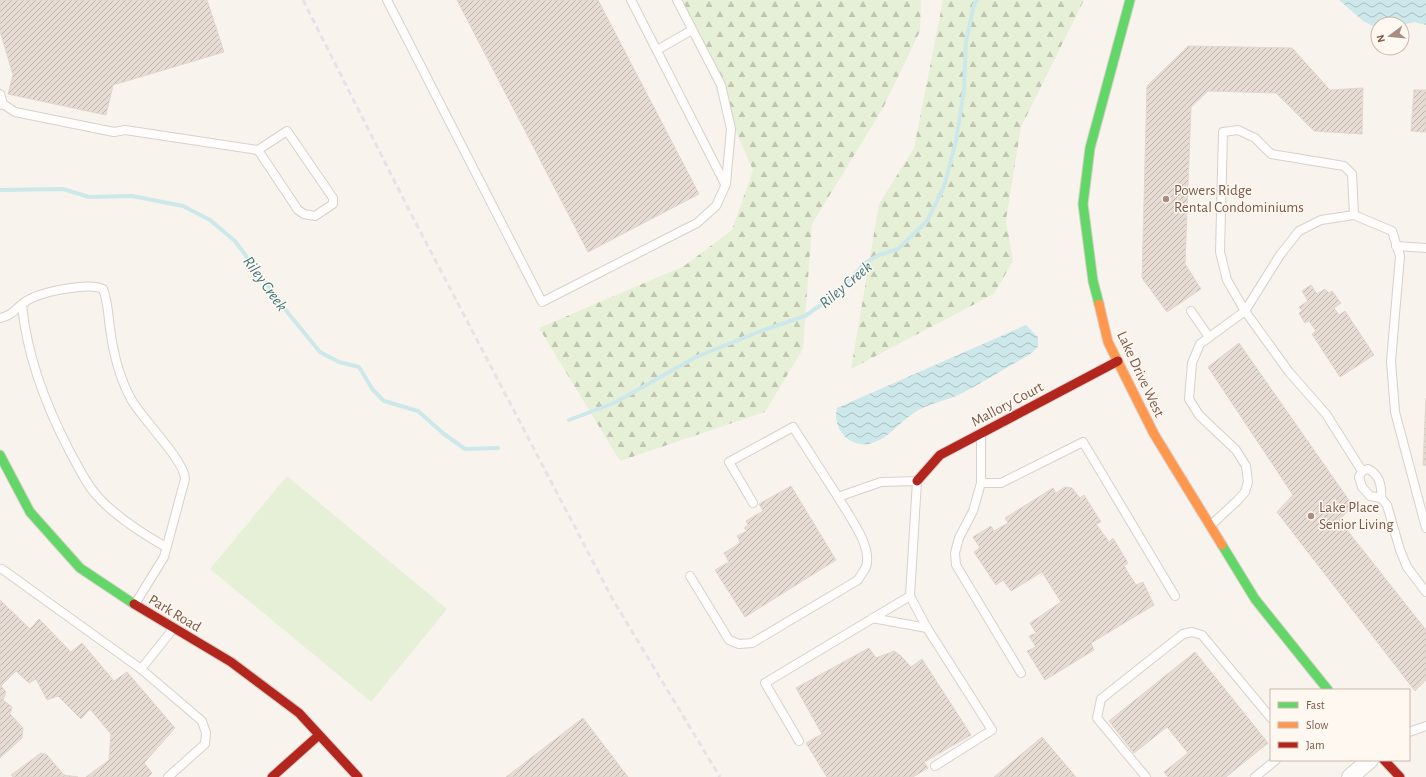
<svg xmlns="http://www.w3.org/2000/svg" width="1426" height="777" viewBox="0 0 1426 777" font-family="'Alegreya Sans',sans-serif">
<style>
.forest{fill:url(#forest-firs)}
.pitch{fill:#e6f0d7}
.water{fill:url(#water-waves)}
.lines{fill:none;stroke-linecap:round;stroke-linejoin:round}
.stream{stroke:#cde8ea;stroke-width:4}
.building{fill:url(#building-hatch);stroke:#e2d6cf}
.lane-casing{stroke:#d8d0cb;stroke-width:10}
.street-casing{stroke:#d8d0cb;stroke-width:18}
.fast-casing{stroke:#d9cfc9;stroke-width:11}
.slow-casing{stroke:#d9cfc9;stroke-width:11}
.jam-casing{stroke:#d9cfc9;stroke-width:11}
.lane{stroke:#fefdfc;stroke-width:8}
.street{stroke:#fefdfc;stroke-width:16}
.fast{stroke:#63d668;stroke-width:9}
.slow{stroke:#ff974d;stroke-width:9}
.jam{stroke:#b3261e;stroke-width:9}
.rail{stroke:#e5e3e5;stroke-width:3;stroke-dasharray:6 4;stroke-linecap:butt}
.poi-dot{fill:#a68f82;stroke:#fff8f0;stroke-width:1.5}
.labels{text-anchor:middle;stroke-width:3;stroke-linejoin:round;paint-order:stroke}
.poi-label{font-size:15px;fill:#7a5949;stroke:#fff8f0;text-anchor:start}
.street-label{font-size:15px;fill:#7a5949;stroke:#fff8f0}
.water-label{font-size:16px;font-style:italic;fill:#3c7880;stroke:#fff8f0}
</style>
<defs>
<pattern id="forest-firs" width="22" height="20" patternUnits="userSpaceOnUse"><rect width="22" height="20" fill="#e6f0d7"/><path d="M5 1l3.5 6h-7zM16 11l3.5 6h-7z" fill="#bfc5b0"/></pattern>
<pattern id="water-waves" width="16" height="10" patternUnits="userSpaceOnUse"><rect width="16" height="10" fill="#cde8ea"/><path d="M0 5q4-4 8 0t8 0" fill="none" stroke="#abbfc0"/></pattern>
<pattern id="building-hatch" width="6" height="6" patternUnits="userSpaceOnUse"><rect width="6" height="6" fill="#e6dcd4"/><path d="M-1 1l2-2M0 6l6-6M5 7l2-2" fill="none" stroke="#bfb5ae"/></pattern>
</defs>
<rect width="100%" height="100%" fill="#f9f3ed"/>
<g class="forest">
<path d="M 677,0 L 921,0 L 920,31 L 883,108 L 812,224 L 803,349 L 765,412 L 620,461 L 539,328 L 684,266 L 732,230 L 753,170 Z"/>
<path d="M 943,0 L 1084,0 L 1021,127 L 1006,220 L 1013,261 L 994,294 L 851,369 L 879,204 L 914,148 Z"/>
</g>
<path class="pitch" d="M 287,476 L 447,609 L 371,702 L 210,569 Z"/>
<g class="water">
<path d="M 1339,0 L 1426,0 L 1426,25 L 1414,22 L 1402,25 L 1402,24 L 1378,24 L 1377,28 L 1363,21 Z"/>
<path d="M 1026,325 L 1038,337 L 1038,346 L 1032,353 C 1008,367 984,382 960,394 C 946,401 930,403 917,411 C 901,420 888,440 869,444 C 848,447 832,428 837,408 Z"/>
</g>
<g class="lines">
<g class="stream">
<path d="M 0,190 L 63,189 L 89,197 L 132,196 L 183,206 L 210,220 L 235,241 L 288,313 L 320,352 L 339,362 L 359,367 L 373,390 L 384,401 L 418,411 L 444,434 L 465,449 L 498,448"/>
<path d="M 569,420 L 614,403 L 696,357 L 761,331 L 805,316 L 835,295 L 865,263 L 879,255 L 898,249 L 927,221 L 944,187 L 956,141 L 964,90 L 966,41 L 974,5 L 977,0"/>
</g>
</g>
<g class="building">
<path d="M 0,0 L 207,0 L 224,52 L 113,85 L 106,115 L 8,94 L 13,75 L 0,31 Z"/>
<path d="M 457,0 L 598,0 L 699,194 L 588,252 Z"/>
<path d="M 1188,46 L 1292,48 L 1330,90 L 1363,88 L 1362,134 L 1314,131 L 1276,93 L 1208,91 L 1191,107 L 1185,264 L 1201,289 L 1167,312 L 1142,278 L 1147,86 Z"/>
<path d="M 1414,90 L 1426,90 L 1426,132 L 1411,131 Z"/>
<path d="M 1311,285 L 1317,294 L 1325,289 L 1329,293 L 1332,291 L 1341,303 L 1334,308 L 1339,315 L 1345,311 L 1374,355 L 1340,377 L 1312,334 L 1316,331 L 1309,321 L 1305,323 L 1299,313 L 1302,311 L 1299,307 L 1308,301 L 1302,291 Z"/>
<path d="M 1239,343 L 1353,506 L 1339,520 L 1426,630 L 1426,680 L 1415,691 L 1277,512 L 1293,495 L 1208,367 Z"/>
<path d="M 1426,398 L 1426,466 L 1423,465 Z"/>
<path d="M 791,486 L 836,560 L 745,617 L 715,570 L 729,562 L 724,553 L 740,543 L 737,536 L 747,531 L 744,528 L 748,525 L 746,521 L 763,511 L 759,504 Z"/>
<path d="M 1065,487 L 1072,488 L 1080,498 L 1084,495 L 1101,522 L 1096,524 L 1109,542 L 1113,538 L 1128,563 L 1124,566 L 1136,585 L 1143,582 L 1154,605 L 1091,643 L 1094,650 L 1045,680 L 1027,651 L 1036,647 L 1029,636 L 1036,633 L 1030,623 L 1061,602 L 1042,572 L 1011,591 L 1003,580 L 996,585 L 974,552 L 980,548 L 973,537 L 991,526 L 994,531 L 1008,523 L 1005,518 L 1053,488 L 1056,493 Z"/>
<path d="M 0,600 L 30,629 L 39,619 L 71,652 L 82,643 L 114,681 L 127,672 L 175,728 L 144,763 L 152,773 L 148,777 L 86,777 L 109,760 L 111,734 L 90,709 L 81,719 L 58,696 L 47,700 L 36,679 L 29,683 L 16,671 L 1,686 L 6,692 L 3,700 L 12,707 L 10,714 L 23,728 L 22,738 L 0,758 Z"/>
<path d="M 869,648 L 876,658 L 894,651 L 901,656 L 911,667 L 922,659 L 971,735 L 924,762 L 928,768 L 913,777 L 827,777 L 806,743 L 822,734 L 796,688 Z"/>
<path d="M 1195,652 L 1268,743 L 1226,777 L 1168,777 L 1164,772 L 1188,753 L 1167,727 L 1134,753 L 1109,721 Z"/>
<path d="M 583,718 L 628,777 L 506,777 Z"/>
<path d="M 1042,737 L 1076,777 L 994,777 Z"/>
<path d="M 41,753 L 47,755 L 64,775 L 78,777 L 13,777 L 11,775 Z"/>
</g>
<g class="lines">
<g class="lane-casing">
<g id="lane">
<path d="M 387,0 L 542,302 L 697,223 L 716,206 L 726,184 L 731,129 L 721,85 L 677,0"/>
<path d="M 631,0 L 725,184"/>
<path d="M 657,50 L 692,30"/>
<path d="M 0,94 L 3,104 L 0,105"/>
<path d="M 3,104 L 15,112 L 114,132 L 125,130 L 258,150 L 287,131 L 333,198 L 333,204 L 315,216 L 304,214 L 298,210 L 258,150"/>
<path d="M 1354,215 L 1352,174 L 1344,166 L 1271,154 L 1255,138 L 1238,130 L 1223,132 L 1220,252 L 1227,280 L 1245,311 L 1289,372 L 1326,414 L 1362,471 L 1359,477 L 1362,487 L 1370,496 L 1381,498 L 1387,505 L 1400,550 L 1407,567 L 1426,592"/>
<path d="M 1396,246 L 1426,248"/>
<path d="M 22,305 C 27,358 46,406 70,452 C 79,468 87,486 100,499 C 118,518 143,534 166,547"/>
<path d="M 1191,311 L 1209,337"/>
<path d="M 0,318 C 12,316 16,308 25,302 C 38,292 89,282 103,289 C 108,301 108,315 110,328 C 113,352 119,377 131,399 C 142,419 185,461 185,479 L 164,557 L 135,604"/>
<path d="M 981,436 L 981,483 L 973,511 L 959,538 L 955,553 L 956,565 L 1021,673"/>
<path d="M 1362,471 L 1368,469 C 1380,475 1382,487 1381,498"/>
<path d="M 981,483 L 1001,483 L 1083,442 L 1175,596"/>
<path d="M 753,503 L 729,462 L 793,427 L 838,497 L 881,482 L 917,481 L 910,596 L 765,683 L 799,741"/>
<path d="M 1211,525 L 1237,501 L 1245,492 L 1248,482 L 1246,466 L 1236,450 L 1199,415 L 1189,399 L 1192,363 L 1200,344 L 1245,311 L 1280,255 L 1299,231 L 1321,220 L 1354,215 L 1392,231 L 1400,256 L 1391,361 L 1395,412 L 1426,528"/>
<path d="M 2,569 L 141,669 L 173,629"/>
<path d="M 690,576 L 729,640 L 739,644 L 752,643 L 858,580 C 860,576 864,571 866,567 C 873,546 848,515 838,497"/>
<path d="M 910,596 L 927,628 L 992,730 L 935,766"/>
<path d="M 872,618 L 927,628"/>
<path d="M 141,669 L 202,721 L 206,733 L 205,744 L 168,777"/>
<path d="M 1409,732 L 1426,726"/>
<path d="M 1146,777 L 1097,718 L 1101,699 L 1183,634 L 1192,632 L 1202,635 L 1271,718"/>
<path d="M 1255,777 L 1276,760"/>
</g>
</g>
<g class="street-casing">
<path id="street" d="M 1350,777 L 1370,760"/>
</g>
<g class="fast-casing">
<g id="fast">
<path d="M 1099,304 L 1093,281 L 1083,204 L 1090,148 L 1130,0"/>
<path d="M 0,455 L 30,512 L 80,568 L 134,604"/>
<path d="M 1222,545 L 1255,599 L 1328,690"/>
</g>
</g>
<g class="slow-casing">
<path id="slow" d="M 1099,304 L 1108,342 L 1154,434 L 1222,545"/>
</g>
<g class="jam-casing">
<g id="jam">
<path d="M 917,481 L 940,455 L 1118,361"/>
<path d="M 134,604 L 231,662 L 299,713 L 358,777"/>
<path d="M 1384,760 L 1400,777"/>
<path d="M 272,777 L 319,735"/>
</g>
</g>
<use href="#lane" class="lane"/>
<use href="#street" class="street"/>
<use href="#fast" class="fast"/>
<use href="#slow" class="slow"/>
<use href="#jam" class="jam"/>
<path class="rail" d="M 303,0 L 408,208 L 613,600 L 720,777"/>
</g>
<g class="poi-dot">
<circle cx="1166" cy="199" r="4"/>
<circle cx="1311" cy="516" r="4"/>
</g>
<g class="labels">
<g class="poi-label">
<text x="1174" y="195">Powers Ridge<tspan x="1174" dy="17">Rental Condominiums</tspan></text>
<text x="1319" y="512">Lake Place<tspan x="1319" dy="17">Senior Living</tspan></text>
</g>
<g class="street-label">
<text transform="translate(1141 374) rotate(65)" y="5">Lake Drive West</text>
<text transform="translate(1007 404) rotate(-28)" y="5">Mallory Court</text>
<text transform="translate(175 613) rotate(31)" y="5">Park Road</text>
</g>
<g class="water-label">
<text transform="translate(266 283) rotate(54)" y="6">Riley Creek</text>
<text transform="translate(845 284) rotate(-40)" y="6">Riley Creek</text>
</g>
</g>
<rect x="1270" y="689" width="140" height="72" fill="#fff8f0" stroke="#cab8ad"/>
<rect x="1278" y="702" width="20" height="6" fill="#63d668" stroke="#cab8ad"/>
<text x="1306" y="709" font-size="12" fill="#7a5949">Fast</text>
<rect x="1278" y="722" width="20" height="6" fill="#ff974d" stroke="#cab8ad"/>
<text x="1306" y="729" font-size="12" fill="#7a5949">Slow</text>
<rect x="1278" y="742" width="20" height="6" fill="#b3261e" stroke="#cab8ad"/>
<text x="1306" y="749" font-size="12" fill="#7a5949">Jam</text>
<g transform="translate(1390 36) rotate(254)"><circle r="19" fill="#fff8f0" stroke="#cab8ad"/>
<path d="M0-3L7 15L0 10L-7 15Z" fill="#a68f82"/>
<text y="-6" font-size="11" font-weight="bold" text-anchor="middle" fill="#7a5949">N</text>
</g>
</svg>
